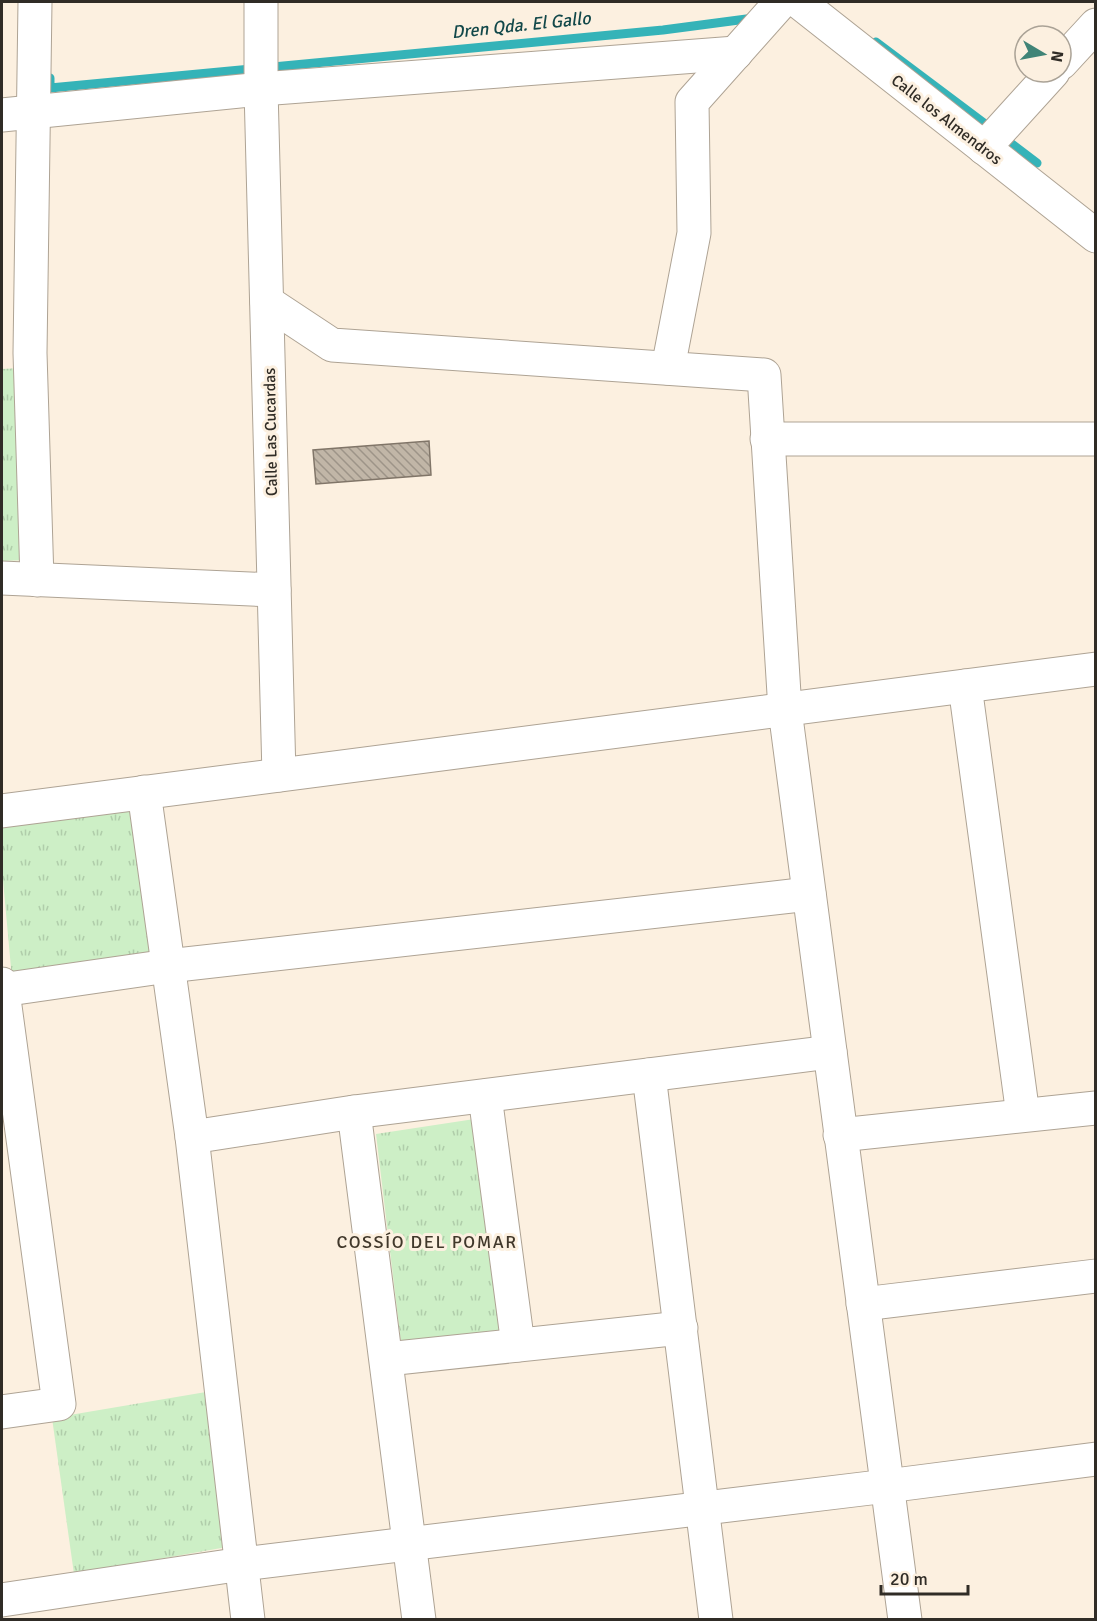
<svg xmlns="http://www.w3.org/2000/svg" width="1097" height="1621" viewBox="0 0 1097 1621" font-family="Signika,sans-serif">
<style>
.park{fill:url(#park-tufts)}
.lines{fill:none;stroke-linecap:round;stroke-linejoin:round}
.stream{stroke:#35b3b8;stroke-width:9}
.building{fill:url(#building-back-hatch);stroke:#807568;stroke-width:1.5}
.minor-casing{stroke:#aea394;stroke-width:35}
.minor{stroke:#fff;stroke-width:33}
.labels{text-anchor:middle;stroke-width:6;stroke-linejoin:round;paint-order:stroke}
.street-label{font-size:16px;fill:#302c26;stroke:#fcf0e0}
.water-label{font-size:18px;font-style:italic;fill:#12484a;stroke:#fcf0e0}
.neighbourhood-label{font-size:18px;letter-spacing:1.5px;fill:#41382b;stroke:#fcf0e0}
</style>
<defs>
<pattern id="park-tufts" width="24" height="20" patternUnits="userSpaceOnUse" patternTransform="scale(1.5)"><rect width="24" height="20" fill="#cdefc6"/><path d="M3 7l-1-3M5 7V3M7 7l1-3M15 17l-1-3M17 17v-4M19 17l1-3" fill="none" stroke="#b0cdaa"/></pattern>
<pattern id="building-back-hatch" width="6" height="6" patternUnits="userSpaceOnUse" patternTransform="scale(1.5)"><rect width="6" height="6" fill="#c1b6a7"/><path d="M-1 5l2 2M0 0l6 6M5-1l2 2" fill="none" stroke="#9d9488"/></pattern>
</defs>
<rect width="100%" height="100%" fill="#fcf0e0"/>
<g class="park">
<path d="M 21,368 L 27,560 L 2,561 L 2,369 Z"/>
<path d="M 130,808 L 153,962 L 12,979 L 2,869 L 2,828 Z"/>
<path d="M 481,1118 L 510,1339 L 402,1351 L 376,1134 Z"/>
<path d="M 206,1392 L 227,1547 L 74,1574 L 52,1418 Z"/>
</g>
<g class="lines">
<g class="stream">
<path d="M 876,42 L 1037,163"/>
<path d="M 50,78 L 50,88 L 663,30 L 754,18"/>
</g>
</g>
<path class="building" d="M 429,441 L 431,475 L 316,484 L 313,450 Z"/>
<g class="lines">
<g class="minor-casing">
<g id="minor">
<path d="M 35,2 L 30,353 L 37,580"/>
<path d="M 261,2 L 261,89 L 279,775"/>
<path d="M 799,2 L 1096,236"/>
<path d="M 1061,63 L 1096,25"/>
<path d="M 2,115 L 261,89 L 736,53"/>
<path d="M 984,148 L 1053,72"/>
<path d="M 267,302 L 332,345 L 764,375 L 785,710 L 905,1620"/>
<path d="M 668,368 L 694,233 L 692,102 L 781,2"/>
<path d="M 767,439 L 1096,439"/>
<path d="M 2,578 L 274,590"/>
<path d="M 965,686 L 1023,1115"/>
<path d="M 144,792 L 192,1137 L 248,1620"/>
<path d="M 2,811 L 1096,669"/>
<path d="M 2,984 L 59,1404 L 2,1412"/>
<path d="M 2,990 L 168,966 L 809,894"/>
<path d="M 649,1075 L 716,1620"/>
<path d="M 485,1096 L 518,1345"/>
<path d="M 354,1112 L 419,1620"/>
<path d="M 840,1135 L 1096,1108"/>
<path d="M 192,1137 L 354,1112 L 830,1052"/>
<path d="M 863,1304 L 1096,1276"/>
<path d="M 387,1359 L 681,1328"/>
<path d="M 2,1600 L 242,1564 L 887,1486 L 1096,1459"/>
</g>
</g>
<use href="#minor" class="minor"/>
</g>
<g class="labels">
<g class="street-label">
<text transform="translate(947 119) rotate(38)" y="6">Calle los Almendros</text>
<text transform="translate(270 432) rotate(-91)" y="6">Calle Las Cucardas</text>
</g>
<g class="water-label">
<text transform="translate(521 25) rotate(-6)" y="6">Dren Qda. El Gallo</text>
</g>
<g class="neighbourhood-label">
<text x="427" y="1248">COSSÍO DEL POMAR</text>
</g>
</g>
<rect width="1097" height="1621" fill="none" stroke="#302c26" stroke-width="6"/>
<g transform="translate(1043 54) rotate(100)"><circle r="28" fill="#fcf0e0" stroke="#aaa296" stroke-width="1.5"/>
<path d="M0-4.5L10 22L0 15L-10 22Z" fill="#408477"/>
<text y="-9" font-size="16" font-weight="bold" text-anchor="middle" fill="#302c26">N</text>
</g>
<path d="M881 1585v9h87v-9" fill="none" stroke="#302c26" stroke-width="3"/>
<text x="890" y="1585" font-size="18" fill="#302c26" stroke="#fcf0e0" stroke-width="4.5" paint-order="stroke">20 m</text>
</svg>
